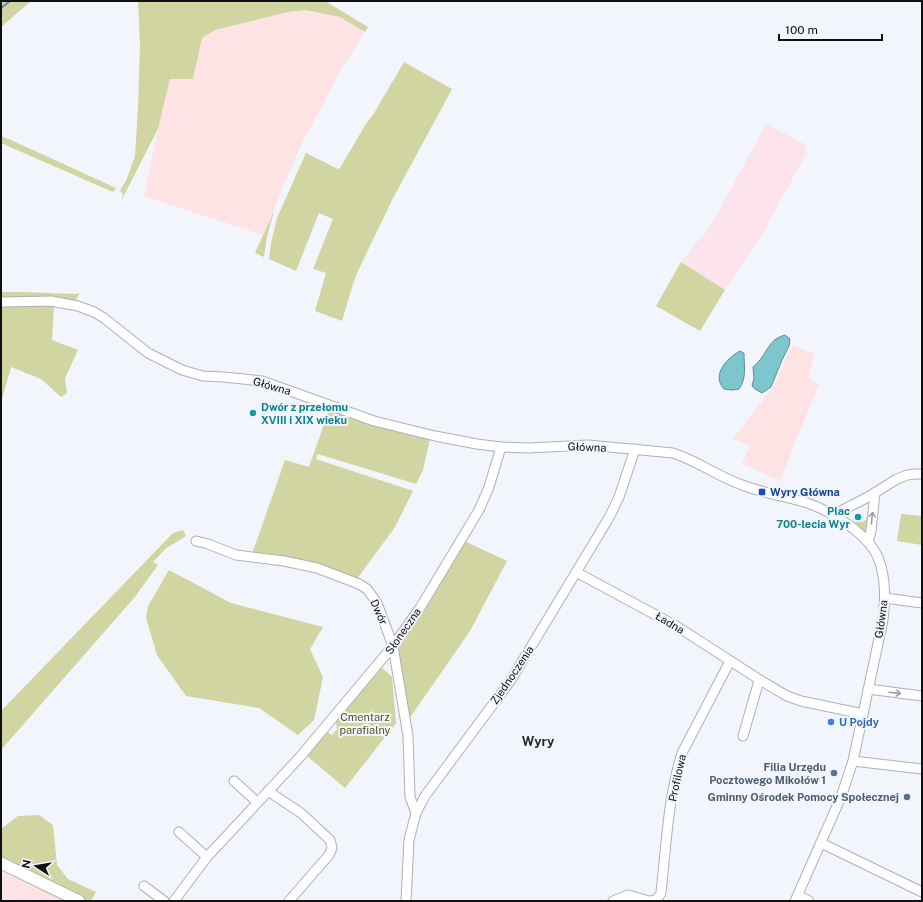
<svg xmlns="http://www.w3.org/2000/svg" width="923" height="902" viewBox="0 0 923 902" font-family="'Public Sans',sans-serif">
<style>
.commercial{fill:#fce3ec}
.industrial{fill:#fee3e5}
.green{fill:#d0d5a1}
.water{fill:#7ec6ce;stroke:#5d8f96}
.lines{fill:none;stroke-linecap:round;stroke-linejoin:round}
.stream{stroke:#5d8f96;stroke-width:2}
.minor-casing{stroke:#aeb1b7;stroke-width:11}
.major-casing{stroke:#aeb1b7;stroke-width:13}
.minor{stroke:#fff;stroke-width:9}
.major{stroke:#fff;stroke-width:11}
.oneway{stroke:#9f9fa0}
.culture-dot{fill:#0f9aa8;stroke:#f2f5fb;stroke-width:1.5}
.transit-dot{fill:#1a4fb4;stroke:#f2f5fb;stroke-width:1.5}
.shop-dot{fill:#3f7fe0;stroke:#f2f5fb;stroke-width:1.5}
.service-dot{fill:#5c6f8a;stroke:#f2f5fb;stroke-width:1.5}
.labels{text-anchor:middle;stroke-width:4;stroke-linejoin:round;paint-order:stroke}
.street-label{font-size:11px;fill:#0f1012;stroke:#f2f5fb}
.culture-label{font-size:11px;font-weight:bold;fill:#0d838f;stroke:#f2f5fb;text-anchor:start}
.transit-label{font-size:11px;font-weight:bold;fill:#164399;stroke:#f2f5fb;text-anchor:start}
.park-label{font-size:11px;fill:#54571a;stroke:#f2f5fb}
.shop-label{font-size:11px;font-weight:bold;fill:#366cbe;stroke:#f2f5fb;text-anchor:start}
.service-label{font-size:11px;font-weight:bold;fill:#4e5e75;stroke:#f2f5fb;text-anchor:end}
.quarter-label{font-size:13px;font-weight:bold;fill:#282a2f;stroke:#f2f5fb}
</style>
<rect width="100%" height="100%" fill="#f2f5fb"/>
<path class="commercial" d="M 766,124 L 805,144 L 807,152 L 764,231 L 725,290 L 681,262 L 703,235 L 718,213 Z"/>
<g class="industrial">
<path d="M 306,10 L 340,17 L 365,32 L 341,70 L 300,147 L 263,235 L 144,196 L 158,129 L 170,79 L 193,79 L 202,38 L 215,30 L 288,12 Z"/>
<path d="M 792,345 L 815,354 L 808,378 L 819,384 L 780,481 L 742,464 L 750,446 L 733,439 L 775,384 Z"/>
<path d="M 1,868 L 67,901 L 1,901 Z"/>
</g>
<g class="green">
<path d="M 1,1 L 31,1 L 1,27 Z"/>
<path d="M 138,1 L 325,1 L 368,27 L 365,32 L 340,17 L 306,10 L 288,12 L 215,30 L 202,38 L 193,79 L 170,79 L 158,129 L 121,201 L 123,195 L 120,190 L 126,181 L 135,156 L 138,108 L 140,45 Z"/>
<path d="M 404,62 L 452,89 L 392,200 L 358,271 L 353,284 L 342,321 L 315,311 L 326,273 L 313,269 L 333,219 L 319,213 L 296,271 L 269,259 L 271,243 L 277,218 L 306,153 L 338,169 L 340,168 L 367,122 L 373,115 Z"/>
<path d="M 1,136 L 11,140 L 116,188 L 113,192 L 1,143 Z"/>
<path d="M 274,211 L 267,237 L 264,257 L 255,253 Z"/>
<path d="M 681,262 L 725,290 L 700,331 L 656,306 Z"/>
<path d="M 1,292 L 23,292 L 76,294 L 80,293 L 75,301 L 43,297 L 1,298 Z"/>
<path d="M 28,306 L 54,306 L 52,340 L 78,350 L 65,378 L 67,393 L 61,397 L 41,379 L 11,367 L 1,403 L 1,307 Z"/>
<path d="M 329,410 L 430,439 L 423,470 L 416,484 L 318,454 L 316,459 L 413,491 L 395,527 L 357,579 L 252,554 L 285,460 L 309,467 Z"/>
<path d="M 901,514 L 922,516 L 922,545 L 897,541 Z"/>
<path d="M 867,517 L 869,517 L 865,532 L 855,523 L 857,521 C 862,523 865,522 867,517 Z"/>
<path d="M 183,530 L 186,536 L 165,549 L 153,562 L 158,565 L 134,598 L 1,750 L 1,711 L 173,533 Z"/>
<path d="M 464,541 L 507,561 L 470,631 L 409,719 L 396,646 Z"/>
<path d="M 169,570 L 231,603 L 323,627 L 310,649 L 323,677 L 314,720 L 298,735 L 259,708 L 186,696 L 157,655 L 146,618 L 148,606 Z"/>
<path d="M 381,667 L 392,677 L 396,723 L 345,788 L 307,756 L 327,732 L 332,735 L 337,729 L 336,721 Z"/>
<path d="M 39,815 L 53,825 L 57,865 L 68,879 L 96,892 L 91,901 L 88,901 L 1,859 L 1,829 L 18,816 Z"/>
</g>
<g class="water">
<path d="M 785,335 L 790,339 L 789,346 L 782,360 L 771,387 L 762,393 L 755,389 L 752,386 L 754,378 L 753,367 C 756,364 760,361 762,357 C 770,346 771,339 785,335 Z"/>
<path d="M 740,351 L 744,353 C 744,366 747,378 739,389 L 732,390 L 724,389 C 711,375 727,358 740,351 Z"/>
</g>
<g class="lines">
<path class="stream" d="M 1,8 L 10,1"/>
<g class="minor-casing">
<g id="minor">
<path d="M 1,302 L 51,301 L 78,306 L 94,312 L 104,318 L 148,353 L 182,370 L 203,376 L 224,377 L 262,381 L 374,421 L 435,436 L 477,444 L 501,447 L 529,448 L 588,445 L 673,453 C 698,461 720,478 745,486 C 764,493 784,496 804,502 C 830,510 872,535 880,563 C 886,582 885,601 883,620 L 853,761 L 841,797 L 795,901"/>
<path d="M 833,515 L 868,497 L 897,479 L 907,475 L 915,474 L 922,474"/>
<path d="M 196,541 L 208,544 L 236,555 L 284,561 L 317,568 L 359,584 L 367,589 L 377,603 L 393,646 L 408,736 L 410,797 L 416,813"/>
<path d="M 868,542 L 871,531 L 875,493"/>
<path d="M 576,572 L 678,627 L 760,680 L 787,696 L 801,701 L 863,714"/>
<path d="M 885,598 L 922,603"/>
<path d="M 868,689 L 922,696"/>
<path d="M 743,736 L 758,684 L 760,680"/>
<path d="M 853,761 L 922,769"/>
<path d="M 234,781 L 257,802"/>
<path d="M 268,791 L 301,813 L 330,840 L 332,848 L 329,855 L 289,901"/>
<path d="M 179,832 L 207,857"/>
<path d="M 821,843 L 922,892"/>
<path d="M 144,886 L 164,901"/>
<path d="M 798,895 L 809,901"/>
<path d="M 174,901 L 207,857 L 300,757 L 393,646 L 420,608 L 479,510 L 489,487 L 501,447"/>
<path d="M 406,901 L 409,840 L 416,813 L 425,796 L 511,680 L 610,516 L 619,497 L 635,449"/>
<path d="M 613,901 L 628,895 L 649,901"/>
<path d="M 651,901 L 657,899 L 661,893 C 666,847 668,798 682,753 L 730,661"/>
</g>
</g>
<g class="major-casing">
<path id="major" d="M 1,863 L 79,901"/>
</g>
<use href="#minor" class="minor"/>
<use href="#major" class="major"/>
</g>
<defs><path id="oneway-shaft" d="M-6 0H5M1.5-3L5.5 0L1.5 3" fill="none" stroke-width="1.6" stroke-linecap="round" stroke-linejoin="round"/></defs>
<g class="oneway">
<use href="#oneway-shaft" transform="translate(872 518) rotate(-84)"/>
<use href="#oneway-shaft" transform="translate(895 693) rotate(7)"/>
</g>
<g class="culture-dot">
<circle cx="253" cy="413" r="4"/>
<circle cx="858" cy="517" r="4"/>
</g>
<rect class="transit-dot" x="758" y="488" width="8" height="8" rx="2"/>
<circle class="shop-dot" cx="831" cy="722" r="4"/>
<g class="service-dot">
<circle cx="834" cy="773" r="4"/>
<circle cx="907" cy="797" r="4"/>
</g>
<g class="labels">
<g class="street-label">
<text transform="translate(272 386) rotate(16)" y="4">Główna</text>
<text transform="translate(587 447) rotate(2)" y="4">Główna</text>
<text transform="translate(379 612) rotate(66)" y="4">Dwór</text>
<text transform="translate(881 619) rotate(-82)" y="4">Główna</text>
<text transform="translate(670 623) rotate(31)" y="4">Ładna</text>
<text transform="translate(403 631) rotate(-55)" y="4">Słoneczna</text>
<text transform="translate(512 675) rotate(-56)" y="4">Zjednoczenia</text>
<text transform="translate(677 778) rotate(-78)" y="4">Profilowa</text>
</g>
<g class="culture-label">
<text x="261" y="411">Dwór z przełomu<tspan x="261" dy="13">XVIII i XIX wieku</tspan></text>
<text x="850" y="515" text-anchor="end">Plac<tspan x="850" dy="13">700-lecia Wyr</tspan></text>
</g>
<g class="transit-label">
<text x="770" y="496">Wyry Główna</text>
</g>
<g class="park-label">
<text x="365" y="721">Cmentarz<tspan x="365" dy="13">parafialny</tspan></text>
</g>
<g class="shop-label">
<text x="839" y="726">U Pojdy</text>
</g>
<g class="service-label">
<text x="826" y="771">Filia Urzędu<tspan x="826" dy="13">Pocztowego Mikołów 1</tspan></text>
<text x="899" y="801">Gminny Ośrodek Pomocy Społecznej</text>
</g>
<g class="quarter-label">
<text x="538" y="746">Wyry</text>
</g>
</g>
<rect width="923" height="902" fill="none" stroke="#0f1012" stroke-width="4"/>
<g transform="translate(36 866) rotate(282)" stroke="#f2f5fb" stroke-width="3" paint-order="stroke">
<path d="M0-3L7 15L0 10L-7 15Z" fill="#0f1012"/>
<text y="-6" font-size="11" font-weight="bold" text-anchor="middle" fill="#0f1012">N</text>
</g>
<path d="M779 34v6h103v-6" fill="none" stroke="#0f1012" stroke-width="2"/>
<text x="785" y="34" font-size="12" fill="#0f1012" stroke="#f2f5fb" stroke-width="3" paint-order="stroke">100 m</text>
</svg>
